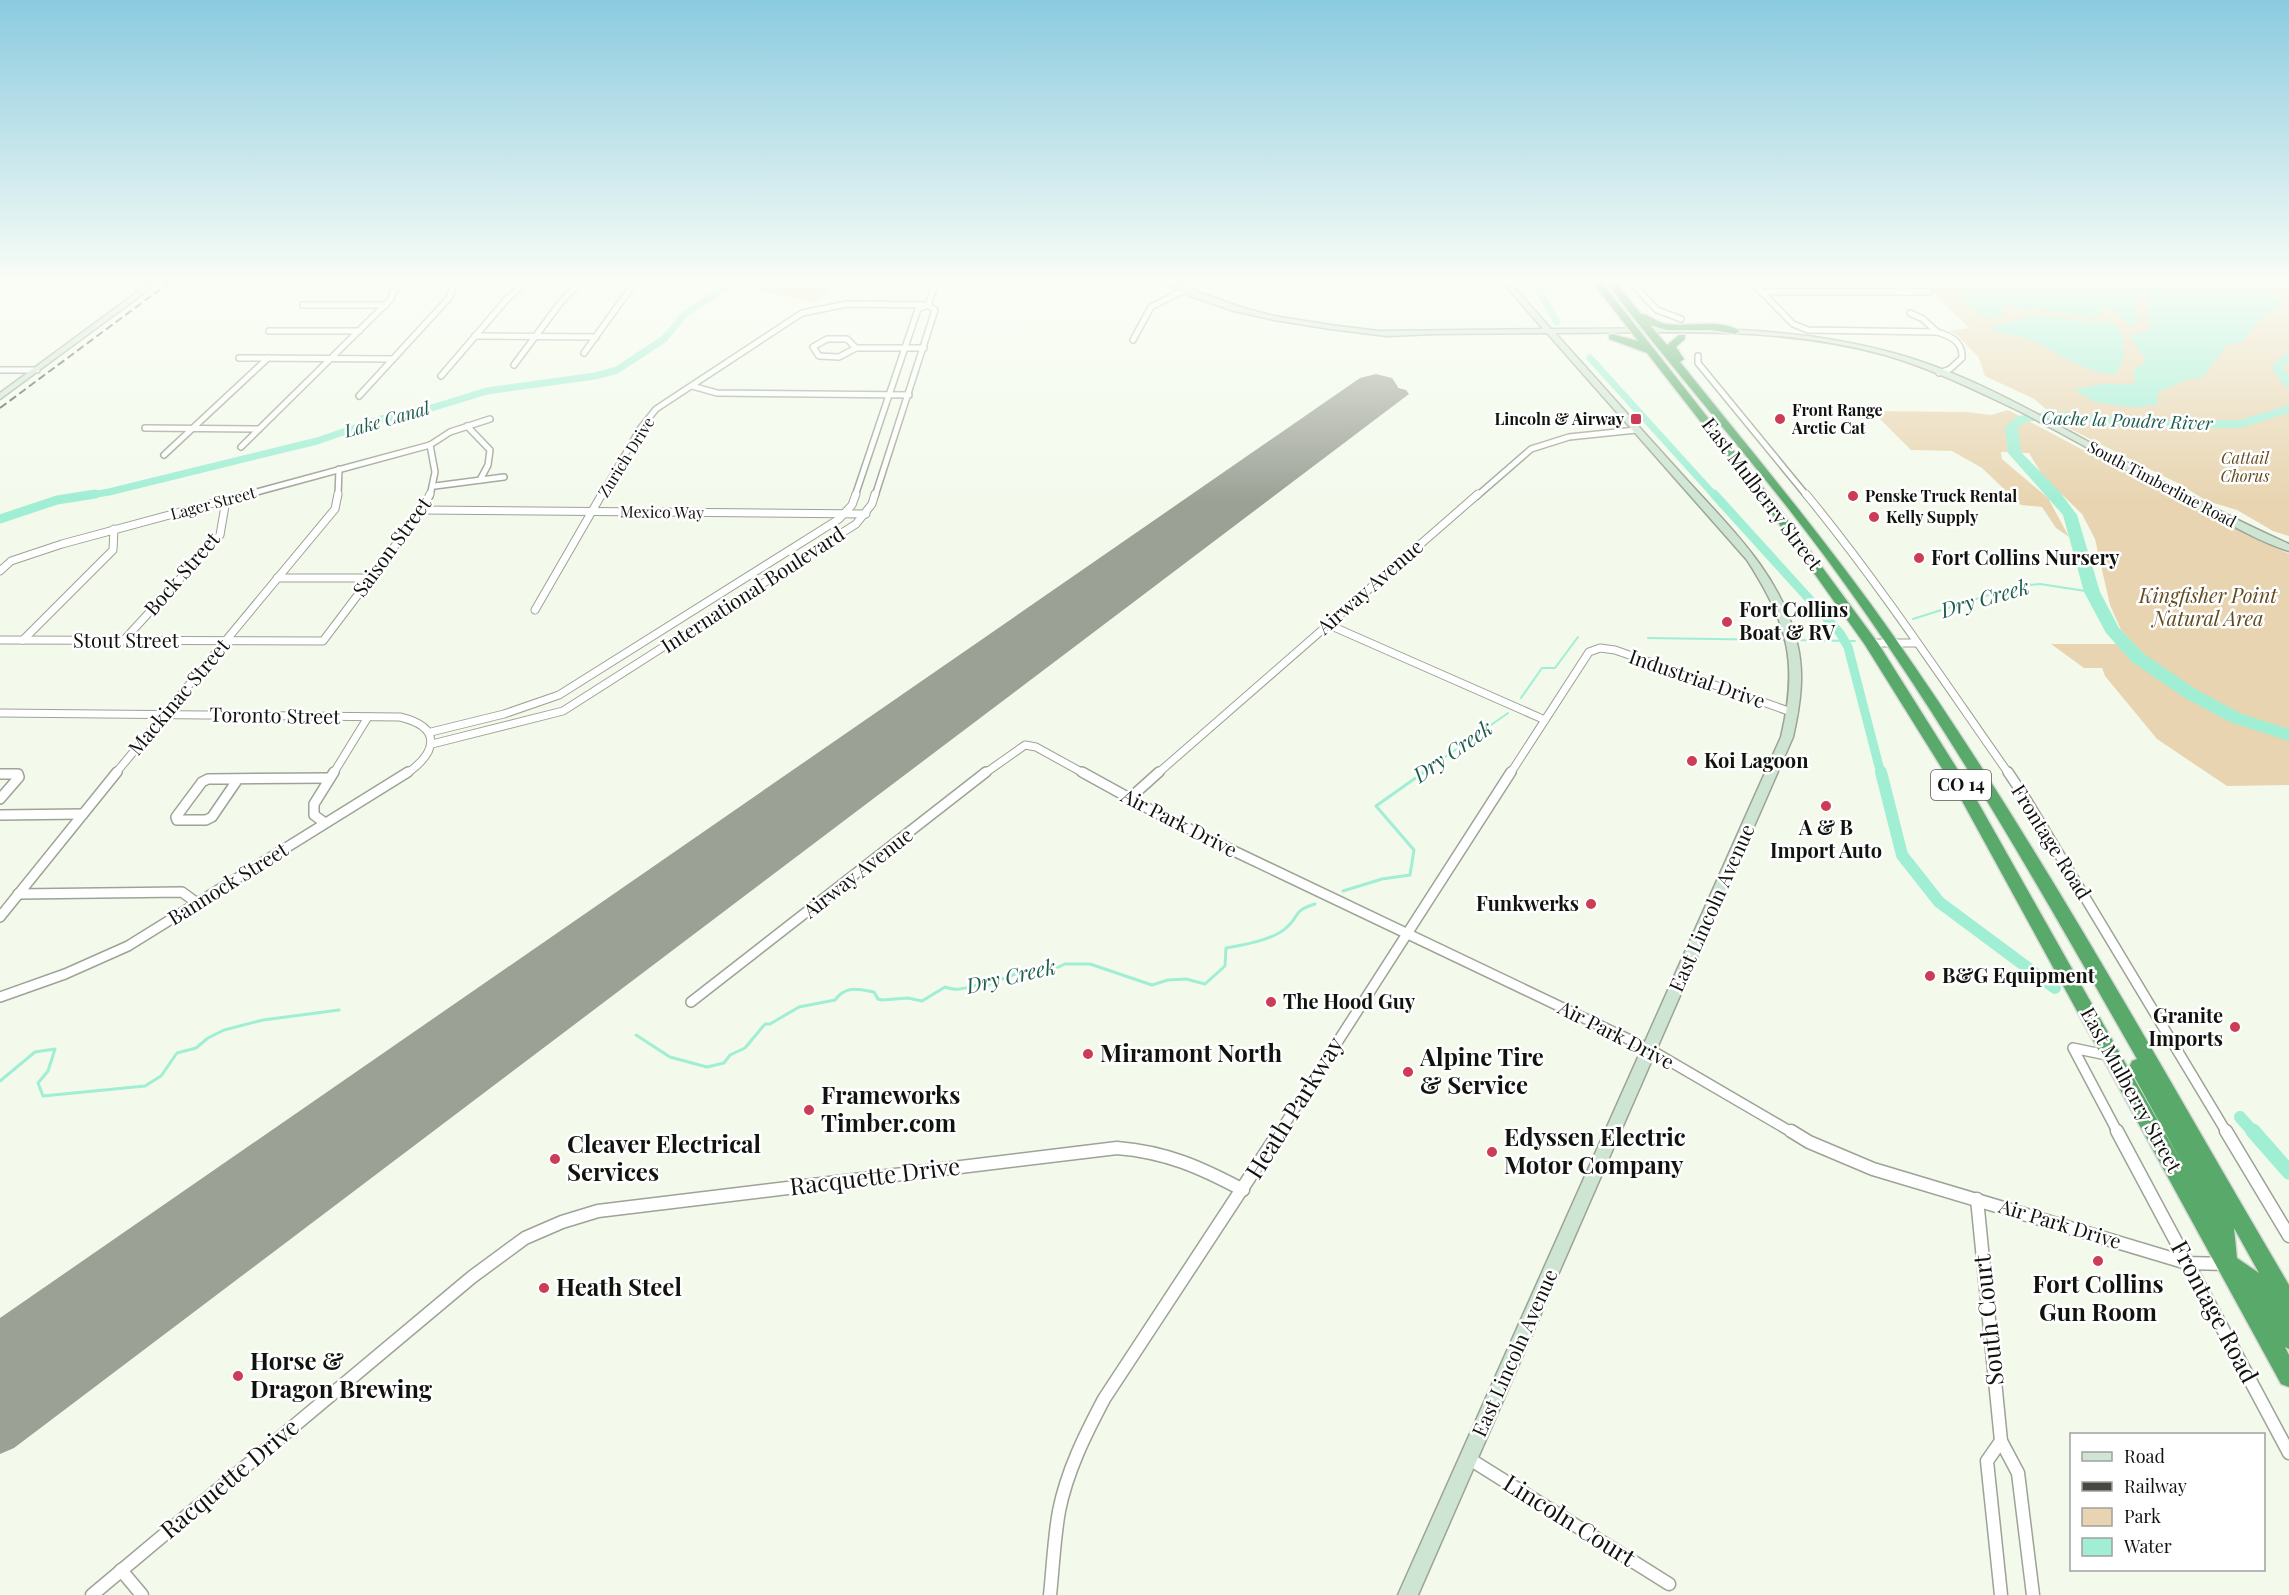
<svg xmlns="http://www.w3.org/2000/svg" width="2289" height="1595" viewBox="0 0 2289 1595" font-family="'Playfair Display',serif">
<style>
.green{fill:#e8d4b0}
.water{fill:#a0eed4}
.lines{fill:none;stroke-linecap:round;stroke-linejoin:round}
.stream-far1{stroke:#a0eed4;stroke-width:2}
.stream{stroke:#a0eed4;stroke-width:3}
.canal-far3{stroke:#a0eed4;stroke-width:7}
.canal-far2{stroke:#a0eed4;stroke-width:9}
.canal-far1{stroke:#a0eed4;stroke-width:12}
.canal{stroke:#a0eed4;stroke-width:15}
.river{fill:#a0eed4;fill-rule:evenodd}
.taxiway{fill:#9ca196;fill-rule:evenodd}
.runway{fill:#9ca196;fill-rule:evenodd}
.street-far3-casing{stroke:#9da396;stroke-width:8}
.street-far2-casing{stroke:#9da396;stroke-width:9}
.street-far1-casing{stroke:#9da396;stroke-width:12}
.street-casing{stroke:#9da396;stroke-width:15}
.secondary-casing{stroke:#9da396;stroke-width:3}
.highway-casing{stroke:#d9d9d8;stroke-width:3}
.street-far3{stroke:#fff;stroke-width:5}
.street-far2{stroke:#fff;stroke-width:7}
.street-far1{stroke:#fff;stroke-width:9}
.street{stroke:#fff;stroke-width:12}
.secondary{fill:#cde5d2;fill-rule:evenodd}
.highway{fill:#58a96a;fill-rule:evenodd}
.rail{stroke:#454841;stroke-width:2;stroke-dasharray:8 4;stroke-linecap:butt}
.poi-dot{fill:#cd3c56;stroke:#fff;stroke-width:2}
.labels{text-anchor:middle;stroke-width:5;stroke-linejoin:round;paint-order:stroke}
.far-poi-label{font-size:16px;font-weight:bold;fill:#11130e;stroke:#fff;text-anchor:start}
.far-street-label{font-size:16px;fill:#11130e;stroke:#fff}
.far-park-label{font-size:16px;font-style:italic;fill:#614a1d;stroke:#fff}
.far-water-label{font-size:18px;font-style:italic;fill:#1e5d4c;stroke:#fff}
.shield{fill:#fff;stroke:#585a56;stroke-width:1.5}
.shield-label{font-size:18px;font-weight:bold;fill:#11130e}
.street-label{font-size:20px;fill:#11130e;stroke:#fff}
.poi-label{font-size:20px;font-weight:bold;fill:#11130e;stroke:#fff;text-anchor:start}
.park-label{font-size:20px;font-style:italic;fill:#614a1d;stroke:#fff}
.water-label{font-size:21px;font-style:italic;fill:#1e5d4c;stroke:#fff}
.near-poi-label{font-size:24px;font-weight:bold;fill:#11130e;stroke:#fff;text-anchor:start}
.near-street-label{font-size:24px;fill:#11130e;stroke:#fff}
</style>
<rect width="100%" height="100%" fill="#f3faec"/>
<g class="green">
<path d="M 775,279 L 778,279 L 832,289 L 816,302 L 759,291 Z"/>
<path d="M 1920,279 L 2289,279 L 2289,536 L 2273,531 L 2237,510 L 2207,501 L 2179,484 L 2045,416 L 2052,414 L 2034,399 L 1985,376 L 1979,358 L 1957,335 L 1948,331 L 1969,328 Z"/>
<path d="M 2008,410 L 2201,513 L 2289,554 L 2289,785 L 2227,786 L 2157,739 L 2105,676 L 2102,668 L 2084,668 L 2051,644 L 2134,644 L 2121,630 L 2110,605 L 2095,539 L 2082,514 L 2043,476 L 2029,453 L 2001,452 L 2002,459 L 2048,498 L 2069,537 L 2056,528 L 2042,507 L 2021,505 L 1982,468 L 1952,451 L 1911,450 L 1872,411 L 1967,412 L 1991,415 Z"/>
</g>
<g class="water">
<path d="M 1953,279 L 2143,279 L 2144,285 L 2150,286 L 2154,281 L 2152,279 L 2249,279 L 2277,298 L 2283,306 L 2265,314 L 2241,343 L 2227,345 L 2203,377 L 2186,380 L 2158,392 L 2157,405 L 2132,407 L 2095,402 L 2074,389 L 2104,384 L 2135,384 L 2134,370 L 2146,361 L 2130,336 L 2150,330 L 2146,291 L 2142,291 L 2135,299 L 2138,323 L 2130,327 L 2117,312 L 2105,307 L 2099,310 L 2100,316 L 2094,319 L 2035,309 L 2020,311 L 2013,305 L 2004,304 L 2002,316 L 1987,319 C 1972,310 1959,295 1953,279 Z"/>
<path d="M 2036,315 L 2087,322 L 2108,321 L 2116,325 L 2123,337 L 2123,362 L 2115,374 C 2079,374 2055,347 2022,337 C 2010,334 2001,336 1991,327 Z"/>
</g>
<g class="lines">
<g class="stream-far1">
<path d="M 1913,619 L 2017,586 L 2040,584 L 2092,592"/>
<path d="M 1648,638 L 1788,640"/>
<path d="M 1794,640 L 1855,641"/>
<path d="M 1521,698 L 1542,668 L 1555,668 L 1578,637"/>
<path d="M 1421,774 L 1508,713"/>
</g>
<g class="stream">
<path d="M 1343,891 L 1382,879 L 1410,875 L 1414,850 L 1376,806 L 1424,772"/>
<path d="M 636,1035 L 670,1057 L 707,1067 L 724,1063 L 730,1055 L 745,1048 L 765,1024 L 770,1024 L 799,1007 L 835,1000 C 846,985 858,989 874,992 L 878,999 L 882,1000 L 908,998 L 922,1001 L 945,987 C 962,994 973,982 989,985 L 997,977 L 1003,979 L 1015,974 L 1024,976 L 1045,968 L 1054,969 L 1065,964 L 1090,964 L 1152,985 L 1168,980 L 1186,979 L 1205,984 L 1225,966 L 1226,948 C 1243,945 1273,940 1286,928 C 1301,915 1292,911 1315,904"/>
<path d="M 0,1081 L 35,1052 L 55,1049 L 48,1071 L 38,1083 L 43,1096 L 145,1086 L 161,1076 L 177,1053 L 196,1048 L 208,1038 L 224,1030 L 263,1020 L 339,1010"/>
</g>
<g class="canal-far3">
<path d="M 1537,279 L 1540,292 L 1557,322"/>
<path d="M 1590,358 L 1715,496"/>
<path d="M 85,496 L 109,492 L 317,441 L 381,419 L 412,414 L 487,391 L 595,376 L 617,370 L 664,339 L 685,314 L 718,292 L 750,279"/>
</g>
<g class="canal-far2">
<path d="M 1714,494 L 1840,633 L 1848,647 L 1881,774"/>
<path d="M 0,519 L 57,500 L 95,494"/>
</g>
<g class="canal-far1">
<path d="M 1881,772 L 1902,855 L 1939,902 L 2055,988"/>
<path d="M 2240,1117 L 2254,1133"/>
</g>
<path class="canal" d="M 2253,1131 L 2289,1172"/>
<g class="river">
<path d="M 2289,352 L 2289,362 L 2283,368 L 2289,375 L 2289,388 L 2285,387 L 2271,367 L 2285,354 Z"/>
<path d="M 2289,405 L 2289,413 L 2241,428 L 2147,429 L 2053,419 L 2025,422 L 2018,428 L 2021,452 L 2059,491 L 2077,515 L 2100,592 L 2119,628 L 2144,654 L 2197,690 L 2242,714 L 2289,729 L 2289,741 L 2230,722 L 2185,698 L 2132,662 L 2106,633 L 2084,592 L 2063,515 L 2008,453 L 2005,427 L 2017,416 L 2053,411 L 2147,421 L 2240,420 Z"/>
</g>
<path class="taxiway" d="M 1376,382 L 1406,390 L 1409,394 L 14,1448 L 0,1454 L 0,1409 L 1386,396 L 1370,391 L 1367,387 L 1370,383 Z"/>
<path class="runway" d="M 1376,374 L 1392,378 L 1398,387 L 1392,396 L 34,1410 L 0,1424 L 0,1318 L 1360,378 Z"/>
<g class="street-far3-casing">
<g id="street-far3">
<path d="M 555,279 L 635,282 L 584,353"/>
<path d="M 1628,279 L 1657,310 L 1681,319"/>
<path d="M 1749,279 L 1793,324 L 1808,330 L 1937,332 C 1951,336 1963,342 1962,358 L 1950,369 L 1939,373"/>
<path d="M 1894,279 L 1906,292"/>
<path d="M 1761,292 L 1929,292"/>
<path d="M 303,305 L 386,305"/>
<path d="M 1910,313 L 1923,319 L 1937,332"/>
<path d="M 269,331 L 359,331"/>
<path d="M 475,336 L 596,337"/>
<path d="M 827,339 L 847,339 L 856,348 L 839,357 L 819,356 L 813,347 Z"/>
<path d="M 1133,340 L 1151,307 L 1206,279"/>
<path d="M 856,348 L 924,348"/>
<path d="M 1698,356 L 1698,363 L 1807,496"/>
<path d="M 239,358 L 393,359"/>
<path d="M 514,365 L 561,302 L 583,279"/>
<path d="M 0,370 L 37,370"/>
<path d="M 441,376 L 507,299 L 530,279"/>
<path d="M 692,386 L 717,393 L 909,395"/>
<path d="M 359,396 L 449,298 L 453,288 L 461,279"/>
<path d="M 467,426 L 490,450 L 488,465 L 480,480"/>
<path d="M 145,428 L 259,429"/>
<path d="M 241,447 L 391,299 L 393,292 L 406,279"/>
<path d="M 164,455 L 268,358"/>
<path d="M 435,486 L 504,477"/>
<path d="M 242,496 L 430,445 L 450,432 L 490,419"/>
<path d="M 338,496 L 339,469"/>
<path d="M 430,496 L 435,472 L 430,445"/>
<path d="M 601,496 L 640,429 L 656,409 L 802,313 L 847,304 L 925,305"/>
<path d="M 855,496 L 918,309 L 928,305 L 937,279"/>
<path d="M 875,496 L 935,310 L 928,305"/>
<path d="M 1477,496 L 1531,449 L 1569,437 L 1636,430"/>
</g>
</g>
<g class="street-far2-casing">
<g id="street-far2">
<path d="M 1806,494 C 1879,583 1943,680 2009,774"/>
<path d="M 422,510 L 866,514"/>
<path d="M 0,571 L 11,561 L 62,544 L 247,494"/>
<path d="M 277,578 L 370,578"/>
<path d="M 535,610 L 602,494"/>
<path d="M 1327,624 L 1545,720"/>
<path d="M 0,640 L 323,641 L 422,510 L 430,494"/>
<path d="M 23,640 L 113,550 L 114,529"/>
<path d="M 123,641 L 220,535 L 226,500"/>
<path d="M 1871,643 L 1917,643"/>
<path d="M 0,713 L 400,717 C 442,727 438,752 406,774"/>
<path d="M 431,732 L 504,714 L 559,695 L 839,519 L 852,505 L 856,494"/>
<path d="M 432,744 L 563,711 L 856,524 L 872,504 L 875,494"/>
<path d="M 115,774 L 335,509 L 338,494"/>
<path d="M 333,774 L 368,717"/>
<path d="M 984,774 L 1025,745 L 1036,747 L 1085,774"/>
<path d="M 1157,774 L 1478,494"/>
<path d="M 1510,774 L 1589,652 L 1600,648 L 1615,650 L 1794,713"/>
</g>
</g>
<g class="street-far1-casing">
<g id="street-far1">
<path d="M 1082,772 L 1151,810 L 1238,853 L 1649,1049 L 1793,1133"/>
<path d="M 2008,772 L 2024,796 L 2227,1133"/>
<path d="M 0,774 L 18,774 L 19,777 L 0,799"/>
<path d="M 238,779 L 212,817 L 206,820 L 177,820 L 176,817 L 202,782 L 208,779 L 330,778"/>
<path d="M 1130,798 L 1159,772"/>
<path d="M 0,815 L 83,814"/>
<path d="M 325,823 L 314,815 L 314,804 L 334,772"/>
<path d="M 18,894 L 182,892 L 197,903"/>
<path d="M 0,917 L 117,772"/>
<path d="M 0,997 L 65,974 L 128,946 L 408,772"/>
<path d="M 691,1002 L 986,772"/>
<path d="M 2111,1056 L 2073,1048 L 2118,1133"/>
<path d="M 1279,1133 L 1511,772"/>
</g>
</g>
<g class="street-casing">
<g id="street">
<path d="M 1791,1131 L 1809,1142 L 1873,1169 L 2187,1263 L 2227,1264"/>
<path d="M 2117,1131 L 2289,1453"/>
<path d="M 2226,1131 L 2289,1236"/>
<path d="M 1977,1199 L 2001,1441 L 2018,1473 L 2033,1595"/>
<path d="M 2001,1441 L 1987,1461 L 2001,1595"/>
<path d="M 1468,1458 L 1669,1584"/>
<path d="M 121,1570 L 142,1595"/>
<path d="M 92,1595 L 472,1277 L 525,1238 L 562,1222 L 598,1211 L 1117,1148 C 1166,1152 1200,1167 1243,1190"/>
<path d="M 1050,1595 C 1053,1567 1054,1539 1059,1511 C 1067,1471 1085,1435 1104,1399 L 1280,1131"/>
</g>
</g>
<g class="secondary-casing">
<g id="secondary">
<path d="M 155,279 L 163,279 L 0,399 L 0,393 Z"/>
<path d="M 1152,279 L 1162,279 L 1240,307 L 1274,316 L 1330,325 L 1379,331 L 1543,329 L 1500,279 L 1507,279 L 1551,329 C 1664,329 1779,322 1889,352 C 1959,370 2025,407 2087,441 C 2154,477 2220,513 2289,544 L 2289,551 C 2262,543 2236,527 2211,515 C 2144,481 2081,442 2015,409 C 1973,389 1930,368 1885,355 C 1778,325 1665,333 1555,333 C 1596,378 1636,424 1677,469 C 1723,521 1781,572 1797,643 C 1805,674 1800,706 1793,737 L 1418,1595 L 1398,1595 L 1781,737 C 1799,662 1788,624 1747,560 L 1547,333 L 1434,334 L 1387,336 L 1330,329 L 1274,320 L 1234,311 L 1193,297 Z"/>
</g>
</g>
<g class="highway-casing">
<path id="highway" d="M 1590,279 L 1599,279 L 1775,503 L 1878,643 L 1975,797 L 2184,1167 L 2129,1067 L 2132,1061 L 2137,1059 C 2040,889 1943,717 1826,558 C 1756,463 1675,374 1604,279 L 1613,279 L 1641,314 C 1650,314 1657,323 1667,324 C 1690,327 1720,318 1740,331 L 1735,334 L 1712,330 L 1667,330 L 1650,325 L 1667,345 L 1679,335 L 1685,335 L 1685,339 L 1676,347 L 1684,359 L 1680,362 C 1753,453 1828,542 1895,638 C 2040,845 2161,1068 2289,1285 L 2289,1349 L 2285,1347 L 2289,1355 L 2289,1387 L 2281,1384 L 1961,799 L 1865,645 L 1767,507 L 1647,353 L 1609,339 L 1609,335 L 1612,334 L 1638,341 ZM 2234,1228 L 2259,1273 L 2237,1258 Z"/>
</g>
<use href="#street-far3" class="street-far3"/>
<use href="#street-far2" class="street-far2"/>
<use href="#street-far1" class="street-far1"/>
<use href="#street" class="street"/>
<use href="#secondary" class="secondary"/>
<use href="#highway" class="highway"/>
<path class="rail" d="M 0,408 L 174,279"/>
</g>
<linearGradient id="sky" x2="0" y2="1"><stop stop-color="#8bcbe0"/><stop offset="0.56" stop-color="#fafdf6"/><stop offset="1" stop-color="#fafdf6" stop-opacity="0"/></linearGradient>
<rect width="2289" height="502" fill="url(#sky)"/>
<g class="poi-dot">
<rect x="1630" y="413" width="12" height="12" rx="3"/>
<circle cx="1780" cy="419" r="6"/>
<circle cx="1853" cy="496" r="6"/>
<circle cx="1874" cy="517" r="6"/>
<circle cx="1919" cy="558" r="6"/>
<circle cx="1727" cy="622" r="6"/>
<circle cx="1692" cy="761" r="6"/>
<circle cx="1826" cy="806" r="6"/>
<circle cx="1591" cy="904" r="6"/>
<circle cx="1930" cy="976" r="6"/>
<circle cx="1271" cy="1002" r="6"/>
<circle cx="2235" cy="1027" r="6"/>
<circle cx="1088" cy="1054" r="6"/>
<circle cx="1408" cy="1072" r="6"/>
<circle cx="809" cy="1110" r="6"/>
<circle cx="1492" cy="1152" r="6"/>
<circle cx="555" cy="1159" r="6"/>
<circle cx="2098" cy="1261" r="6"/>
<circle cx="544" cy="1288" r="6"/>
<circle cx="238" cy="1376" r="6"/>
</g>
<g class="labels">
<g class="far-poi-label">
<text x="1792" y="416">Front Range<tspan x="1792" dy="18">Arctic Cat</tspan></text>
<text x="1624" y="425" text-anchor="end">Lincoln &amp; Airway</text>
<text x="1865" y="502">Penske Truck Rental</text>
<text x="1886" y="523">Kelly Supply</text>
</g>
<g class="far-street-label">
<text transform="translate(626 457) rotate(-58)" y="6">Zurich Drive</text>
<text transform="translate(2162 484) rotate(28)" y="6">South Timberline Road</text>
<text transform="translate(213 503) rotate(-15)" y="6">Lager Street</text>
<text transform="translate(662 512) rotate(1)" y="6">Mexico Way</text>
</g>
<g class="far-park-label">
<text x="2245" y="464">Cattail<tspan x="2245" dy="18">Chorus</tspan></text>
</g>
<g class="far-water-label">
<text transform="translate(387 420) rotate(-16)" y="6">Lake Canal</text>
<text transform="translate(2127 421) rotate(2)" y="6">Cache la Poudre River</text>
</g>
<rect class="shield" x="1931" y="770" width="60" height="30" rx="4.5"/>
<g class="shield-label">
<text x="1961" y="791">CO 14</text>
</g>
<g class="street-label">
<text transform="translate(1762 494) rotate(53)" y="7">East Mulberry Street</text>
<text transform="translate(392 547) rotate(-54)" y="7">Saison Street</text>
<text transform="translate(182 574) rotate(-49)" y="7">Bock Street</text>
<text transform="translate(1370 587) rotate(-41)" y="7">Airway Avenue</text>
<text transform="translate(753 590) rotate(-33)" y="7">International Boulevard</text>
<text x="126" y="648">Stout Street</text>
<text transform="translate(1697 679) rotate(19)" y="7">Industrial Drive</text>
<text transform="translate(179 697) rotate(-50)" y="7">Mackinac Street</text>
<text transform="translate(275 716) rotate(1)" y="7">Toronto Street</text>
<text transform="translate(1179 823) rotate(27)" y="7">Air Park Drive</text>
<text transform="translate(2051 842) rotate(58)" y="7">Frontage Road</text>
<text transform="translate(858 873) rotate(-38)" y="7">Airway Avenue</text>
<text transform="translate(228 884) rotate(-32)" y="7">Bannock Street</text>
<text transform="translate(1712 908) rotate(-66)" y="7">East Lincoln Avenue</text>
<text transform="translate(1616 1035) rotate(27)" y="7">Air Park Drive</text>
<text transform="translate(2131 1090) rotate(61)" y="7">East Mulberry Street</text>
<text transform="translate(2060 1224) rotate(17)" y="7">Air Park Drive</text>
<text transform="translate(1515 1353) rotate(-66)" y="7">East Lincoln Avenue</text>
</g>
<g class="poi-label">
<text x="1931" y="565">Fort Collins Nursery</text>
<text x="1739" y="617">Fort Collins<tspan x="1739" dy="23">Boat &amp; RV</tspan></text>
<text x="1704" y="768">Koi Lagoon</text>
<text x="1826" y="835" text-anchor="middle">A &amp; B<tspan x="1826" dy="23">Import Auto</tspan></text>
<text x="1579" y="911" text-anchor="end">Funkwerks</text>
<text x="1942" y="983">B&amp;G Equipment</text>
<text x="1283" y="1009">The Hood Guy</text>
<text x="2223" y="1023" text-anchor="end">Granite<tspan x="2223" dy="23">Imports</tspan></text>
</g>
<g class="park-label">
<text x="2208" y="603">Kingfisher Point<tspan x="2208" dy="23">Natural Area</tspan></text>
</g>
<g class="water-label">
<text transform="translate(1985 599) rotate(-16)" y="7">Dry Creek</text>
<text transform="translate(1453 752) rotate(-35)" y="7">Dry Creek</text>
<text transform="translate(1011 977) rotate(-13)" y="7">Dry Creek</text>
</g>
<g class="near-poi-label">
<text x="1100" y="1062">Miramont North</text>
<text x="1420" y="1066">Alpine Tire<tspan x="1420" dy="28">&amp; Service</tspan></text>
<text x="821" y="1104">Frameworks<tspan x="821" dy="28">Timber.com</tspan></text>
<text x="1504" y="1146">Edyssen Electric<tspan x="1504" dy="28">Motor Company</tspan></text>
<text x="567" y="1153">Cleaver Electrical<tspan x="567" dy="28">Services</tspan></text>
<text x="2098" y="1293" text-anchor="middle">Fort Collins<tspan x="2098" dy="28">Gun Room</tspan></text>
<text x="556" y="1296">Heath Steel</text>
<text x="250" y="1370">Horse &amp;<tspan x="250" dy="28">Dragon Brewing</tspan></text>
</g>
<g class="near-street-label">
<text transform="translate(1295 1108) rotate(-58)" y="8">Heath Parkway</text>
<text transform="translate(875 1177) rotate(-7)" y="8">Racquette Drive</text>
<text transform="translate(2214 1312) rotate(62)" y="8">Frontage Road</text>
<text transform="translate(1989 1320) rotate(-96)" y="8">South Court</text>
<text transform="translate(230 1479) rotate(-40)" y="8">Racquette Drive</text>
<text transform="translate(1569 1521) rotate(32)" y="8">Lincoln Court</text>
</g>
</g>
<rect x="2070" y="1433" width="195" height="138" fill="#ffffff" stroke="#a0a19f" stroke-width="1.5"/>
<rect x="2082" y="1452" width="30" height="9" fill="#cde5d2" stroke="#a0a19f" stroke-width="1.5"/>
<text x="2124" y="1463" font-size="18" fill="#11130e">Road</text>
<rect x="2082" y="1482" width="30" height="9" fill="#454841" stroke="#a0a19f" stroke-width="1.5"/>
<text x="2124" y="1493" font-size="18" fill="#11130e">Railway</text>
<rect x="2082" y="1508" width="30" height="18" fill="#e8d4b0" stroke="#a0a19f" stroke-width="1.5"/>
<text x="2124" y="1523" font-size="18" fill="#11130e">Park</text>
<rect x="2082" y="1538" width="30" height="18" fill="#a0eed4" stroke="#a0a19f" stroke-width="1.5"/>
<text x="2124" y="1553" font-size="18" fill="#11130e">Water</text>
</svg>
